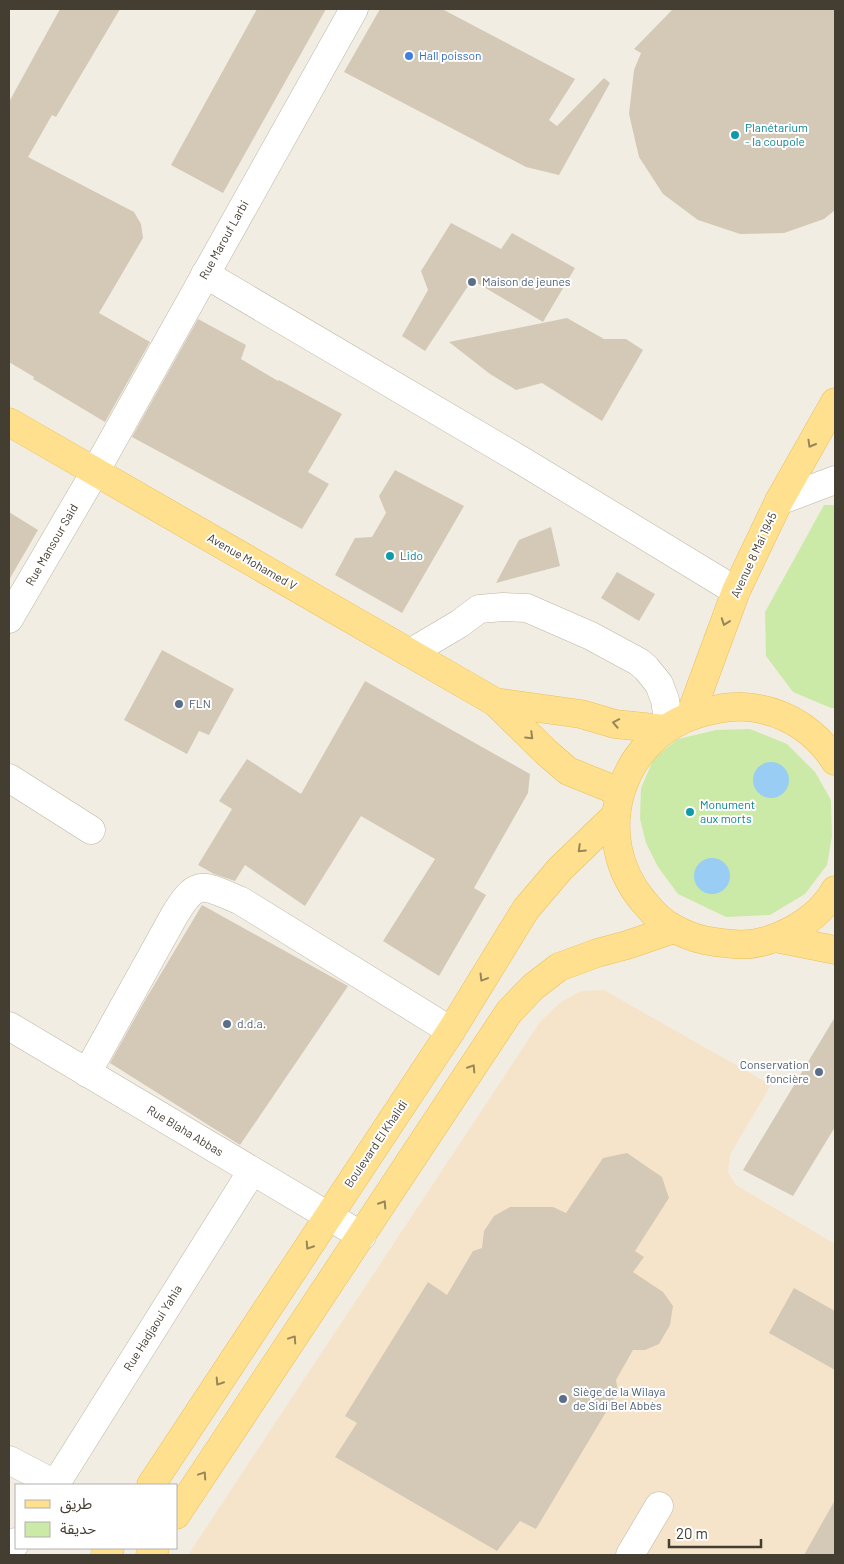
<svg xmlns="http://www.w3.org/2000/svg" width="844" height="1564" viewBox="0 0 844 1564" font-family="Barlow,'Noto Sans Arabic',sans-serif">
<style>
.commercial{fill:#f6e4ca}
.green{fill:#cbeaa7}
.water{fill:#99cdf4}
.building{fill:#d4c9b6}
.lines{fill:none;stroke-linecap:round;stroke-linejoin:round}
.minor-casing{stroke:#beb5a4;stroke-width:29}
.major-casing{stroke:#eac058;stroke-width:29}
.minor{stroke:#fff;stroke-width:28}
.major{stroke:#ffe08e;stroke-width:28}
.oneway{stroke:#98865b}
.shop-dot{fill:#3f7fe0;stroke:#fff;stroke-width:2}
.culture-dot{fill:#0f9aa8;stroke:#fff;stroke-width:2}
.service-dot{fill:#5c6f8a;stroke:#fff;stroke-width:2}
.labels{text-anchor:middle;stroke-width:4;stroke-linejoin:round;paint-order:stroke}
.shop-label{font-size:12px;fill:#366cbe;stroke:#fff;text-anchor:start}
.culture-label{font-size:12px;fill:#0d838f;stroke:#fff;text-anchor:start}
.street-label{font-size:12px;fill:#443d32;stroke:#fff}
.service-label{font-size:12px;fill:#4e5e75;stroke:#fff;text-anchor:start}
</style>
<rect width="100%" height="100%" fill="#f2ede2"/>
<path class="commercial" d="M 604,990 L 771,1085 L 730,1155 L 728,1172 L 736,1185 L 835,1244 L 835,1555 L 188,1555 L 540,1022 L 561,1002 L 581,991 Z"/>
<g class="green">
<path d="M 824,505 L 835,505 L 835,708 L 831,708 L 793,692 L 766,656 L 765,612 Z"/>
<path d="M 750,729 L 787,744 L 815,772 L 831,800 L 832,836 L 827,865 L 805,894 L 770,915 L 726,917 L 678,894 L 658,867 L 646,843 L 640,819 L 641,788 L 654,758 L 678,739 L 716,730 Z"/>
</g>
<g class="water">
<circle cx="771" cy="780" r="18"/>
<circle cx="712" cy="876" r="18"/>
</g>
<g class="building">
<path d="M 60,9 L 120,9 L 56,117 L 52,115 L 28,157 L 134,212 L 141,224 L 143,238 L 99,313 L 150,342 L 105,422 L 33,379 L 34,377 L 9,362 L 9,102 Z"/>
<path d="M 257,9 L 326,9 L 223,193 L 171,165 Z"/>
<path d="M 380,9 L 442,9 L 575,79 L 549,120 L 557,126 L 604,78 L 610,83 L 559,175 L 526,167 L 344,72 Z"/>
<path d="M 673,9 L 835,9 L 835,210 L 824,219 L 784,233 L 740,234 L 698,220 L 663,194 L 639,157 L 629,114 L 634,70 L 641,53 L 634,49 Z"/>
<path d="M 451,223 L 501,249 L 512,233 L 575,268 L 543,322 L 472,280 L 425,351 L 402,336 L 428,290 L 421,271 Z"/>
<path d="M 567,318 L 604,339 L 626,339 L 643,350 L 602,421 L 542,383 L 516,390 L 490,374 L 449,342 Z"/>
<path d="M 198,319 L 246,345 L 241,359 L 278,381 L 279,380 L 342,414 L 308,472 L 329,484 L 302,529 L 132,437 Z"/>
<path d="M 395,470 L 464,506 L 402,613 L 335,575 L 355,538 L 372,537 L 386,513 L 379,496 Z"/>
<path d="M 9,512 L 38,530 L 9,580 Z"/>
<path d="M 551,527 L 560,566 L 496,583 L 519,540 Z"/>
<path d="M 617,572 L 655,594 L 639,621 L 601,598 Z"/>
<path d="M 162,650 L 234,689 L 209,735 L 199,731 L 187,754 L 124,720 Z"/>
<path d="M 365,681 L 530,774 L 528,793 L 474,888 L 486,895 L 439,976 L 383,941 L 435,859 L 361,816 L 305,906 L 245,865 L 235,881 L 214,874 L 198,865 L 232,809 L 219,801 L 247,759 L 301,794 Z"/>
<path d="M 202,905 L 348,986 L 240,1145 L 110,1063 L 144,1002 Z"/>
<path d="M 835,1017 L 835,1127 L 793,1196 L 743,1170 Z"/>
<path d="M 627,1153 L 662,1177 L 669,1198 L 635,1251 L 644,1257 L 633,1272 L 663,1292 L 673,1306 L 670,1325 L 659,1344 L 645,1350 L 633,1350 L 616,1380 L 618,1392 L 536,1529 L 520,1521 L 497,1551 L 335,1457 L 357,1423 L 345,1416 L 428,1282 L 447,1295 L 473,1251 L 482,1248 L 484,1231 L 494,1216 L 510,1207 L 553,1207 L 566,1213 L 603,1158 Z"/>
<path d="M 794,1288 L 835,1311 L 835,1370 L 769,1333 Z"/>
<path d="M 835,1500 L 835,1555 L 804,1555 Z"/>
</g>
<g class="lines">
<g class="minor-casing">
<g id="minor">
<path d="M 205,274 L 524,462 L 736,591"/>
<path d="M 779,501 L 835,480"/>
<path d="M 9,619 L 95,472 L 354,9"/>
<path d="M 410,653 L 459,624 L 479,609 L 503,607 L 527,608 L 591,636 L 639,662 L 646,668 L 659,684 L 665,700 L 669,726"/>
<path d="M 9,778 L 91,830"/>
<path d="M 9,1026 L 362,1236"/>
<path d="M 87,1073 L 174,916 C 197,877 203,885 241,901 L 451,1031"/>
<path d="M 9,1460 L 55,1484"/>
<path d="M 55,1485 L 252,1171"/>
<path d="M 9,1553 L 16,1542"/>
<path d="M 630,1555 L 659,1506"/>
</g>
</g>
<g class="major-casing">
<g id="major">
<path d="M 9,422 L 495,702 L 546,752 L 568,771 L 620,792"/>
<path d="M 495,702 L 581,714 L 615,724 L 664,729"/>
<path d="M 690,716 L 736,591 L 779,501 L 835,402"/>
<path d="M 835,761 C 818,734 791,715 760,709 C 739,704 720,708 700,713 C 618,737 589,838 644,902 C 652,912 663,923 675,929 C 695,940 711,942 733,944 C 770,948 817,922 835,890"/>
<path d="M 775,938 L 835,950"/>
<path d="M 151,1485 L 451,1031 L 526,909 L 560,869 L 616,815"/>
<path d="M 176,1515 L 509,1012 L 533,987 L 559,967 L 597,953 L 627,945 L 674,929"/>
<path d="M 105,1555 L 110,1548"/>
<path d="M 150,1555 L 155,1548"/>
</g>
</g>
<use href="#minor" class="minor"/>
<use href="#major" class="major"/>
</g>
<defs><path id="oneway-chevron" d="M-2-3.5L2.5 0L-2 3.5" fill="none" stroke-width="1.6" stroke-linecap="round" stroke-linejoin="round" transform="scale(1.25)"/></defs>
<g class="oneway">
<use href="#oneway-chevron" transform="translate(811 444) rotate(120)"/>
<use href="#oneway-chevron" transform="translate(725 622) rotate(110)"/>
<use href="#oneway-chevron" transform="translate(616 723) rotate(-169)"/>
<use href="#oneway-chevron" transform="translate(530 736) rotate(44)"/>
<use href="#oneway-chevron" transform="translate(581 849) rotate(136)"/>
<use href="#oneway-chevron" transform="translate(483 978) rotate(121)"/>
<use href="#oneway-chevron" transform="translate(472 1068) rotate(-57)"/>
<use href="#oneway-chevron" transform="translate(383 1204) rotate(-57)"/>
<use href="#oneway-chevron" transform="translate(309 1246) rotate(123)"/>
<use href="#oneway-chevron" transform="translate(293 1339) rotate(-56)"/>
<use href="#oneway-chevron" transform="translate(219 1382) rotate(123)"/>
<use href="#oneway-chevron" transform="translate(203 1475) rotate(-56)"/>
</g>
<circle class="shop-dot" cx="409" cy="56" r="5"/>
<g class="culture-dot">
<circle cx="735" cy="135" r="5"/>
<circle cx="390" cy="556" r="5"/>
<circle cx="690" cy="812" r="5"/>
</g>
<g class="service-dot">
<circle cx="472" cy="282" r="5"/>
<circle cx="179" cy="704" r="5"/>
<circle cx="227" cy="1024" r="5"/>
<circle cx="819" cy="1072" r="5"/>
<circle cx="563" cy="1399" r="5"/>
</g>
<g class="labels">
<g class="shop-label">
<text x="419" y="60">Hall poisson</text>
</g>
<g class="culture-label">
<text x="745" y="132">Planétarium<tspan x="745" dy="14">- la coupole</tspan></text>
<text x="400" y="560">Lido</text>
<text x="700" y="809">Monument<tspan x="700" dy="14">aux morts</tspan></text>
</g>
<g class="street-label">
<text transform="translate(224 240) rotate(-61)" y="4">Rue Marouf Larbi</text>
<text transform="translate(52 545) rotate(-60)" y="4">Rue Mansour Said</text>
<text transform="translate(754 555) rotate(-65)" y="4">Avenue 8 Mai 1945</text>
<text transform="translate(252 562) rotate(30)" y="4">Avenue Mohamed V</text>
<text transform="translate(185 1131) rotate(31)" y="4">Rue Blaha Abbas</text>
<text transform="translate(376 1144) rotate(-56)" y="4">Boulevard El Khalidi</text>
<text transform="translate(153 1328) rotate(-58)" y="4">Rue Hadjaoui Yahia</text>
</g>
<g class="service-label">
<text x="482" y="286">Maison de jeunes</text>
<text x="189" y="708">FLN</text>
<text x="237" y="1028">d.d.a.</text>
<text x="809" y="1069" text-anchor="end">Conservation<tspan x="809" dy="14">foncière</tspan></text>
<text x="573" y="1396">Siège de la Wilaya<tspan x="573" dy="14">de Sidi Bel Abbès</tspan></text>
</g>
</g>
<rect width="844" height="1564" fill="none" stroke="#443d32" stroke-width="20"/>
<rect x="15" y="1484" width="162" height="65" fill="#ffffff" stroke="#b4b1ad"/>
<rect x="25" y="1500" width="25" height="8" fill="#ffe08e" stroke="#b4b1ad"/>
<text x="60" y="1509" font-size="15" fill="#443d32">طريق</text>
<rect x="25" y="1522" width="25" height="15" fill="#cbeaa7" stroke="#b4b1ad"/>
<text x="60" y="1534" font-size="15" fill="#443d32">حديقة</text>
<path d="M669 1539v8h92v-8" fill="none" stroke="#443d32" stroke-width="2.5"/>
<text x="676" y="1539" font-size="15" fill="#443d32" stroke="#ffffff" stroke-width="4" paint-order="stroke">20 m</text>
</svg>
